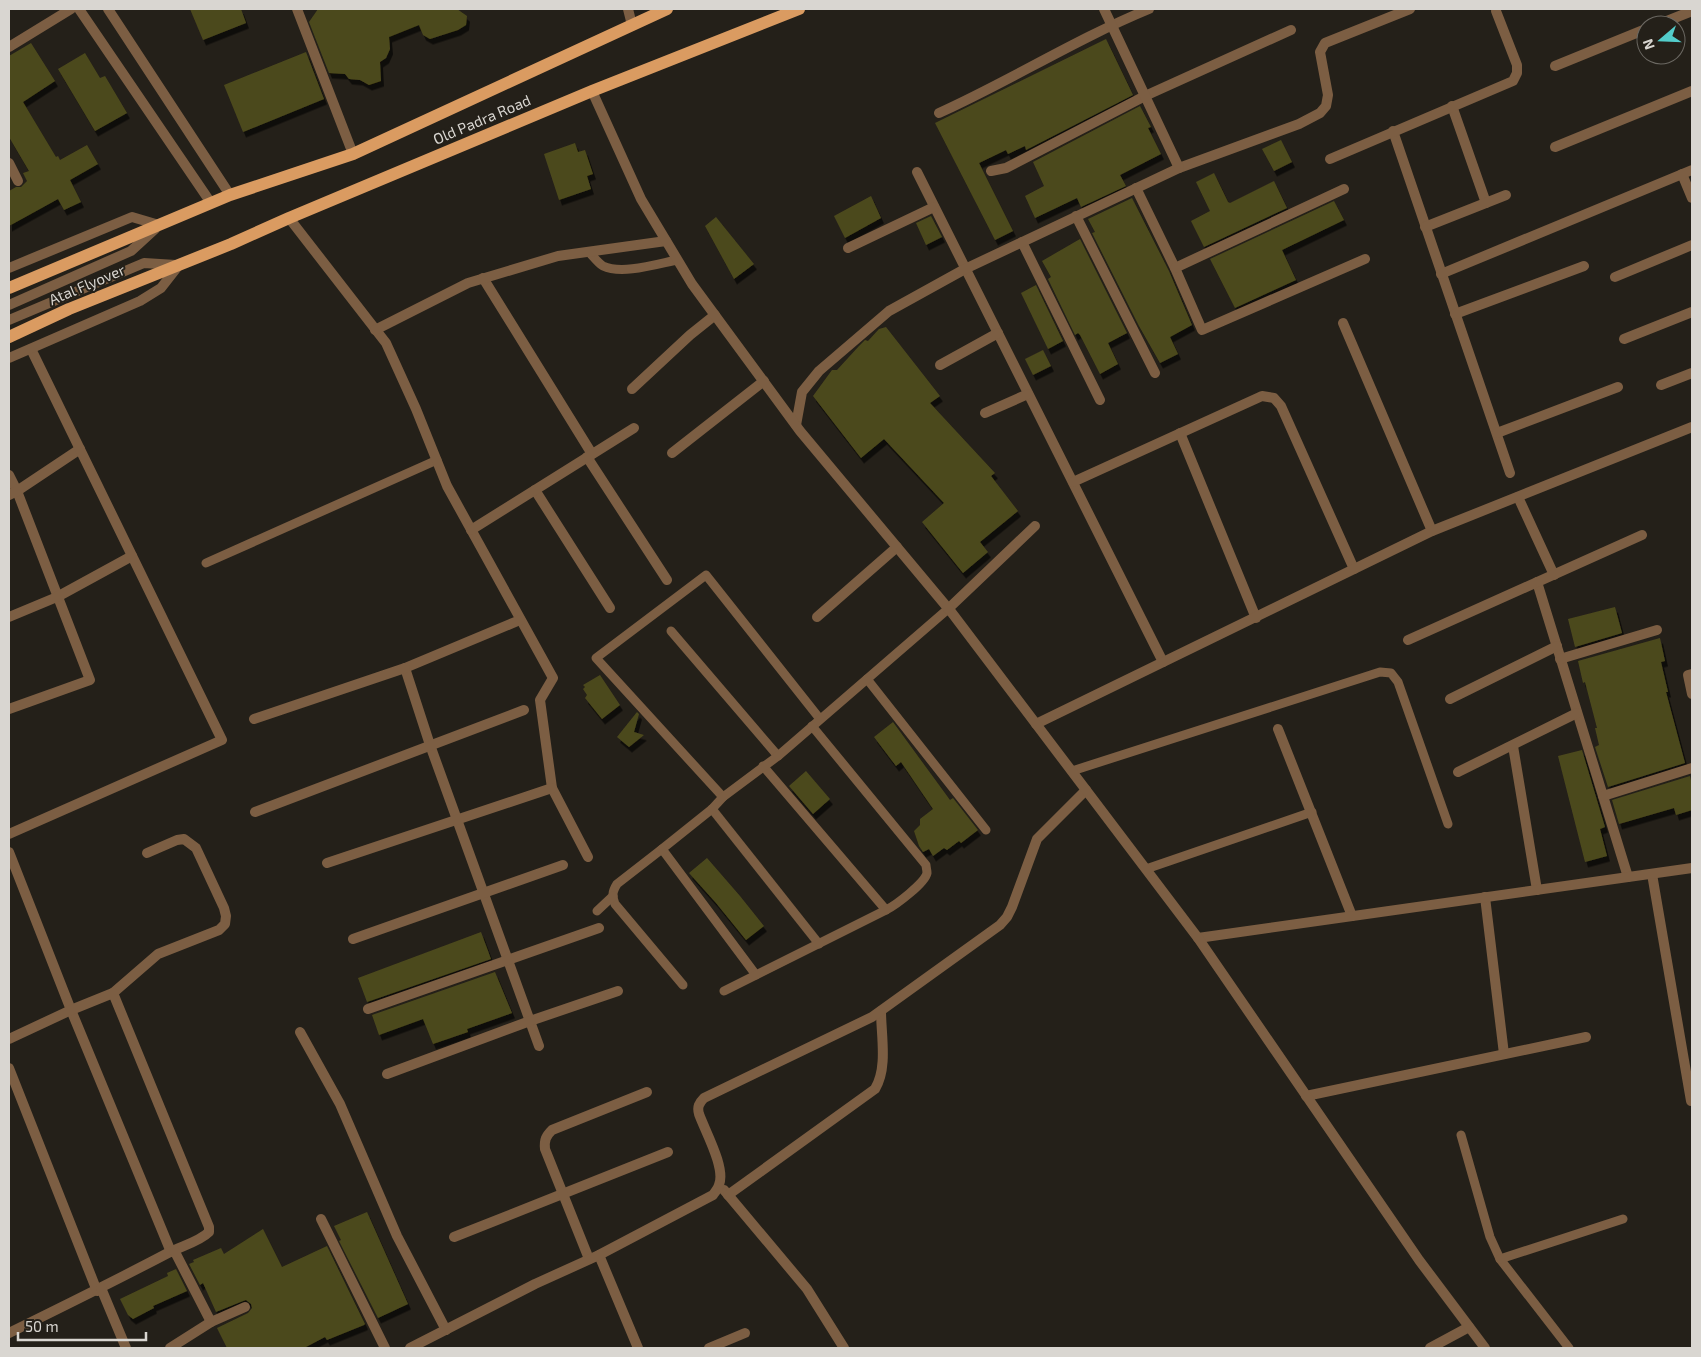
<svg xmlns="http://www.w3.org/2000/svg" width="1701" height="1357" viewBox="0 0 1701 1357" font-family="'Exo 2',sans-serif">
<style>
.building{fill:#4c491c;filter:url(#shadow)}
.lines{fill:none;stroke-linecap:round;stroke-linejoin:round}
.service{stroke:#7c5e43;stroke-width:9}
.minor{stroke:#7c5e43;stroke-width:10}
.tertiary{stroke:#7c5e43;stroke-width:10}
.primary{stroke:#da9b61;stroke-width:12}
.labels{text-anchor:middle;stroke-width:4;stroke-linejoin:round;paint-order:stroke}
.street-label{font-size:15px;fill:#d9d6d1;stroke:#242019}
</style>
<defs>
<filter id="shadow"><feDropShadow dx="3" dy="5.5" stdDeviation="0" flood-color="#0009"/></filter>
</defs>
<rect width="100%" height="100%" fill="#242019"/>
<g class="building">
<path d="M 190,9 L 241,9 L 246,23 L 203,40 Z"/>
<path d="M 318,9 L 457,9 L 467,16 L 466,25 L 458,30 L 430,39 L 423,35 L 419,25 L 389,37 L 390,49 L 386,58 L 380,62 L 381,81 L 369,85 L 360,80 L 349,79 L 345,74 L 329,73 L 309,22 Z"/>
<path d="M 1106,39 L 1133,95 L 1026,150 L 1025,146 L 1008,154 L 1006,150 L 979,163 L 1013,231 L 995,240 L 935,123 Z"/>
<path d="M 31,43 L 55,81 L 23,102 L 56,157 L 58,156 L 60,160 L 87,145 L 98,164 L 70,180 L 81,202 L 64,210 L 58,199 L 9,226 L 9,191 L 16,187 L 21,187 L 27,181 L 23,173 L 29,171 L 9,137 L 9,56 Z"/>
<path d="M 306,52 L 324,99 L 243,132 L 224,85 Z"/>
<path d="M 85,53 L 100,78 L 105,76 L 127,113 L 95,131 L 58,69 Z"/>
<path d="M 1140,106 L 1151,127 L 1148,128 L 1161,154 L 1120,175 L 1126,186 L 1081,207 L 1077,198 L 1035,218 L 1025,196 L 1044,186 L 1033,162 Z"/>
<path d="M 1281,140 L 1292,162 L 1274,171 L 1262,149 Z"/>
<path d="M 575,143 L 578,152 L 585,150 L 593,174 L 587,176 L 591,189 L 559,200 L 544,154 Z"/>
<path d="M 1214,173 L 1228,202 L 1230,203 L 1274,181 L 1287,208 L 1204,247 L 1191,221 L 1210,211 L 1196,182 Z"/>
<path d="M 871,196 L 881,218 L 845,238 L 834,216 Z"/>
<path d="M 1132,198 L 1169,271 L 1192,325 L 1170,337 L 1178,354 L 1160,363 L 1139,326 L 1092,233 L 1095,232 L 1088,219 Z"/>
<path d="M 1334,201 L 1344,220 L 1282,250 L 1296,280 L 1235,308 L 1210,259 Z"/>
<path d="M 931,216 L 942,237 L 926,245 L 916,223 Z"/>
<path d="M 716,217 L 754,264 L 734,279 L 705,226 Z"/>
<path d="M 1080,239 L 1127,333 L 1108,343 L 1118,364 L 1100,374 L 1080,335 L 1078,333 L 1075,335 L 1048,279 L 1051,277 L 1042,261 Z"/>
<path d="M 1036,285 L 1063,341 L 1048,349 L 1021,293 Z"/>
<path d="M 886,327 L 940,396 L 930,403 L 995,473 L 991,476 L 1018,511 L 980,542 L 988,552 L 963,573 L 922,522 L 944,503 L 884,439 L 861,458 L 813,396 L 832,370 L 837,370 L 859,346 L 865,340 L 868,341 L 879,329 Z"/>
<path d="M 1043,350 L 1051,366 L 1033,375 L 1025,359 Z"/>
<path d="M 1615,607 L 1622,633 L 1575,647 L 1568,619 Z"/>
<path d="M 1660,638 L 1665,661 L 1661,662 L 1668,692 L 1666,692 L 1685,763 L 1608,787 L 1595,747 L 1599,745 L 1595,728 L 1597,728 L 1585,682 L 1583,683 L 1578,661 Z"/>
<path d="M 600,675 L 620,705 L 602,719 L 585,698 L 587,695 L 583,689 L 585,687 L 583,685 Z"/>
<path d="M 637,712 L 639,714 L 634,732 L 644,735 L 629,747 L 617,737 Z"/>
<path d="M 893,722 L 950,800 L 953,798 L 978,830 L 961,843 L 959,841 L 947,850 L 944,848 L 933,856 L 929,849 L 923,852 L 919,846 L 914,831 L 920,825 L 920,819 L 933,809 L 901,762 L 896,766 L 874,737 Z"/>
<path d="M 1582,750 L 1605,827 L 1600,829 L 1607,856 L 1585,862 L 1558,756 Z"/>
<path d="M 806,771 L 830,799 L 813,814 L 789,786 Z"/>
<path d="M 1690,776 L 1692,785 L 1692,810 L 1676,815 L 1674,808 L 1619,824 L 1612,800 Z"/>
<path d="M 707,858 L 740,896 L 764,926 L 746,940 L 716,903 L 689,873 Z"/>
<path d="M 481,932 L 491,959 L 367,1002 L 358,978 Z"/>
<path d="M 495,972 L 512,1013 L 467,1029 L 468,1032 L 433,1044 L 423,1019 L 379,1035 L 372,1015 Z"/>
<path d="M 367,1212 L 408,1304 L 378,1318 L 339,1241 L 341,1240 L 334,1226 Z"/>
<path d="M 263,1229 L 282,1267 L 327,1246 L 365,1324 L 364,1325 L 327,1340 L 325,1337 L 304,1348 L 227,1348 L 217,1328 L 248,1313 L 252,1308 L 251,1304 L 246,1300 L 243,1301 L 216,1312 L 203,1283 L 200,1285 L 189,1264 L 194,1262 L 193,1260 L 221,1248 L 224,1254 Z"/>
<path d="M 176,1269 L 187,1291 L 153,1306 L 154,1308 L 133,1319 L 128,1315 L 120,1299 L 168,1276 L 167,1273 Z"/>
</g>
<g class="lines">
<g class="service">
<path d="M 589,252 C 593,256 598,263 603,266 C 622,275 657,264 677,260"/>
<path d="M 206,563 L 437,460"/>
<path d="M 671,631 L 778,756"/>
<path d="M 867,679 L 986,830"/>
<path d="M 763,766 L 886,910"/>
<path d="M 1072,771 L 1380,672 L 1391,673 L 1398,682 L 1448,824"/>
<path d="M 723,797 L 596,658 L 706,575 L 820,719"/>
<path d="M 712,809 L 819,944"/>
<path d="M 662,849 L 617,884 C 612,892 612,896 615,904 L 683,985"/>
<path d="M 1146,869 L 1312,812"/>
<path d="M 597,911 L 613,896"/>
<path d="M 756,975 L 662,849 L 712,809 L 723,797 L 778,756 L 948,609"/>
<path d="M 724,991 L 886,910 C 896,905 925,883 927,873 C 927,870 926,867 926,865 L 812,726"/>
<path d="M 1461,1135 L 1490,1237 L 1500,1259 L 1569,1348"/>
<path d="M 1500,1259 L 1623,1219"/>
</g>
<g class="minor">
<path d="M 297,9 L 353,154"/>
<path d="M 628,9 L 632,25"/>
<path d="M 1657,25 L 1692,11"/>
<path d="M 9,47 L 71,9"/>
<path d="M 1555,66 L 1646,29"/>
<path d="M 1452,106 L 1486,203"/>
<path d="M 939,113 C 1010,81 1076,39 1149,9"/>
<path d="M 1393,131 L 1510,473"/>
<path d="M 1555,147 L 1692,91"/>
<path d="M 1330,159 L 1513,81 L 1517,73 L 1517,65 L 1496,11"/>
<path d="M 9,163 L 18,181"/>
<path d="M 1179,168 L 1299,124 L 1320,113 L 1326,106 L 1328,95 L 1320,52 L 1325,43 L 1410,9"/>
<path d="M 991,171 L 1006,168 L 1145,96 L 1291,30"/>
<path d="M 917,172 L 1163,662"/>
<path d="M 1682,174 L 1692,198"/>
<path d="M 1136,188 L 1175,268 L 1202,330 L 1365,259"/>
<path d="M 1076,216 L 1155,373"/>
<path d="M 289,218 L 386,343 L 416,409 L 447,486 L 553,678 L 540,700 L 552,788 L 588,857"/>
<path d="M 1425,227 L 1506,195"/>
<path d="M 1022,242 L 1100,400"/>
<path d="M 848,248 L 934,207"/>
<path d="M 1175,268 L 1344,189"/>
<path d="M 1441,274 L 1692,170"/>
<path d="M 1615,277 L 1692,245"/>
<path d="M 483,278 L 592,454"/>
<path d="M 1455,314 L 1584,266"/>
<path d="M 1343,323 L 1432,531"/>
<path d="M 375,330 L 468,283 L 558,256 L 666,241"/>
<path d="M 1624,339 L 1692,312"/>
<path d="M 940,365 L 998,333"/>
<path d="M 1661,385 L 1692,373"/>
<path d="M 632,389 L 690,335 L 715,315"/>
<path d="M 985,413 L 1028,394"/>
<path d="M 796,425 L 802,392 L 819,371 L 889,311 L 965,269 L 1179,168 L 1104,9"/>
<path d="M 1180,433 L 1256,618"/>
<path d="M 1497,433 L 1618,387"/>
<path d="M 672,453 L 764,381"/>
<path d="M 587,457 L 667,580"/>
<path d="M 9,475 L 17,491 L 90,680 L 9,709"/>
<path d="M 1073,482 L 1262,396 L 1274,398 L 1281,406 L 1354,569"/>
<path d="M 535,490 L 610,608"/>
<path d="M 9,495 L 17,491 L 80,449"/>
<path d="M 1518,497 L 1554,575"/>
<path d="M 471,530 L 634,428"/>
<path d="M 1537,582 L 1628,877"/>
<path d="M 948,609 L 1035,526"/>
<path d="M 9,617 L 57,597 L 132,556"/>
<path d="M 817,617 L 897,547"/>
<path d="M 520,620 L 405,668 L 430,745 L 539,1046"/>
<path d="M 1408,640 L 1642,535"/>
<path d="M 1560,659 L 1657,630"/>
<path d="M 1692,674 L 1688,675 L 1692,694"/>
<path d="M 1450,699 L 1557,646"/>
<path d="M 254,719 L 405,668"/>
<path d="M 1036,724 L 1432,531 L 1692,427"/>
<path d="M 1278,729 L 1352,916"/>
<path d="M 1513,746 L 1537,890"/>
<path d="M 1458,772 L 1577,713"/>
<path d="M 1603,796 L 1692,768"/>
<path d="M 255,812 L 524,710"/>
<path d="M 9,834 L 222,740 L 31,349"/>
<path d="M 9,852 L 71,1010 L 171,1252"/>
<path d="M 327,863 L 552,788"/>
<path d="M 1652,874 L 1691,1101 L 1692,1101"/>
<path d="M 1485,897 L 1504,1054"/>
<path d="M 1198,938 L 1692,868"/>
<path d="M 353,939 L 563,865"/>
<path d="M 113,993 L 158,954 L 219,930 L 225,924 L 226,916 L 224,908 L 196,848 L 184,839 L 177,840 L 147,853"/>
<path d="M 368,1009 L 599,928"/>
<path d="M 300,1032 L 340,1104 L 397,1236 L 446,1330"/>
<path d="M 9,1039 L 71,1010 L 113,993 L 209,1227 L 209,1232 C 199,1242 181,1246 168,1253 C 115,1281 62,1307 9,1333"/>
<path d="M 9,1068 L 97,1291"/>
<path d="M 387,1074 L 530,1021 L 618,991"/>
<path d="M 1306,1096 L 1586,1037"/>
<path d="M 724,1190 L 807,1289 L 844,1348"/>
<path d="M 728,1195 L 875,1089 C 888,1068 881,1035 881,1011"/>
<path d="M 321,1219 L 385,1348"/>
<path d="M 454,1237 L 668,1152"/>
<path d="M 174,1250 L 211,1322"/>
<path d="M 599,1255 L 638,1348"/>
<path d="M 589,1259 L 545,1149 C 544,1140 546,1136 552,1130 L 647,1092"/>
<path d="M 101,1288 L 126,1348"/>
<path d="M 170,1348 L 211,1322 L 245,1307"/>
<path d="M 410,1348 L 535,1284 L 599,1255 L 713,1195 C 715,1192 718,1189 719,1185 C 726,1168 705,1131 699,1114 C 697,1107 699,1103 704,1098 L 872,1017 L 1000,925 L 1007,917 L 1012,907 L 1037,839 L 1086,790"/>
<path d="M 709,1348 L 745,1333"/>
<path d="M 1430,1348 L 1469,1327"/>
</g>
<g class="tertiary">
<path d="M 79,9 L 211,203"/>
<path d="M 108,9 L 230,195"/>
<path d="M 592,91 L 641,199 L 692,284 L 800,431 L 952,613 L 1198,938 L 1419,1260 L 1485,1348"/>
<path d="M 9,268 L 132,217 L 159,225"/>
<path d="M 9,305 L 131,251 L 155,229"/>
<path d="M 9,320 L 144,263 L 176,265"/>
<path d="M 9,358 L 140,301 L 161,288 L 179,265"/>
</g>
<g class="primary">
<path d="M 9,288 L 230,195 L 353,154 L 667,9"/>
<path d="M 9,337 L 69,309 L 231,244 L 289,218 L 592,91 L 799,9"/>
</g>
</g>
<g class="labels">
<g class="street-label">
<text transform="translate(482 120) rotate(-23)" y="5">Old Padra Road</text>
<text transform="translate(87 285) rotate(-23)" y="5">Atal Flyover</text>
</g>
</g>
<rect width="1701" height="1357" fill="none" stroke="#d9d6d1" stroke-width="20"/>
<g transform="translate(1661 40) rotate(251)"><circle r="24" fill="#242019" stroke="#6c6963"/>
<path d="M0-4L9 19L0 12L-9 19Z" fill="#53cdcb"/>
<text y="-8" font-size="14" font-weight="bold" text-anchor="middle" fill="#d9d6d1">N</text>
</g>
<path d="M18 1332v8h128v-8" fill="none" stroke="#d9d6d1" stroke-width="2.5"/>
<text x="25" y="1332" font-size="15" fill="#d9d6d1" stroke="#242019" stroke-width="4" paint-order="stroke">50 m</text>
</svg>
